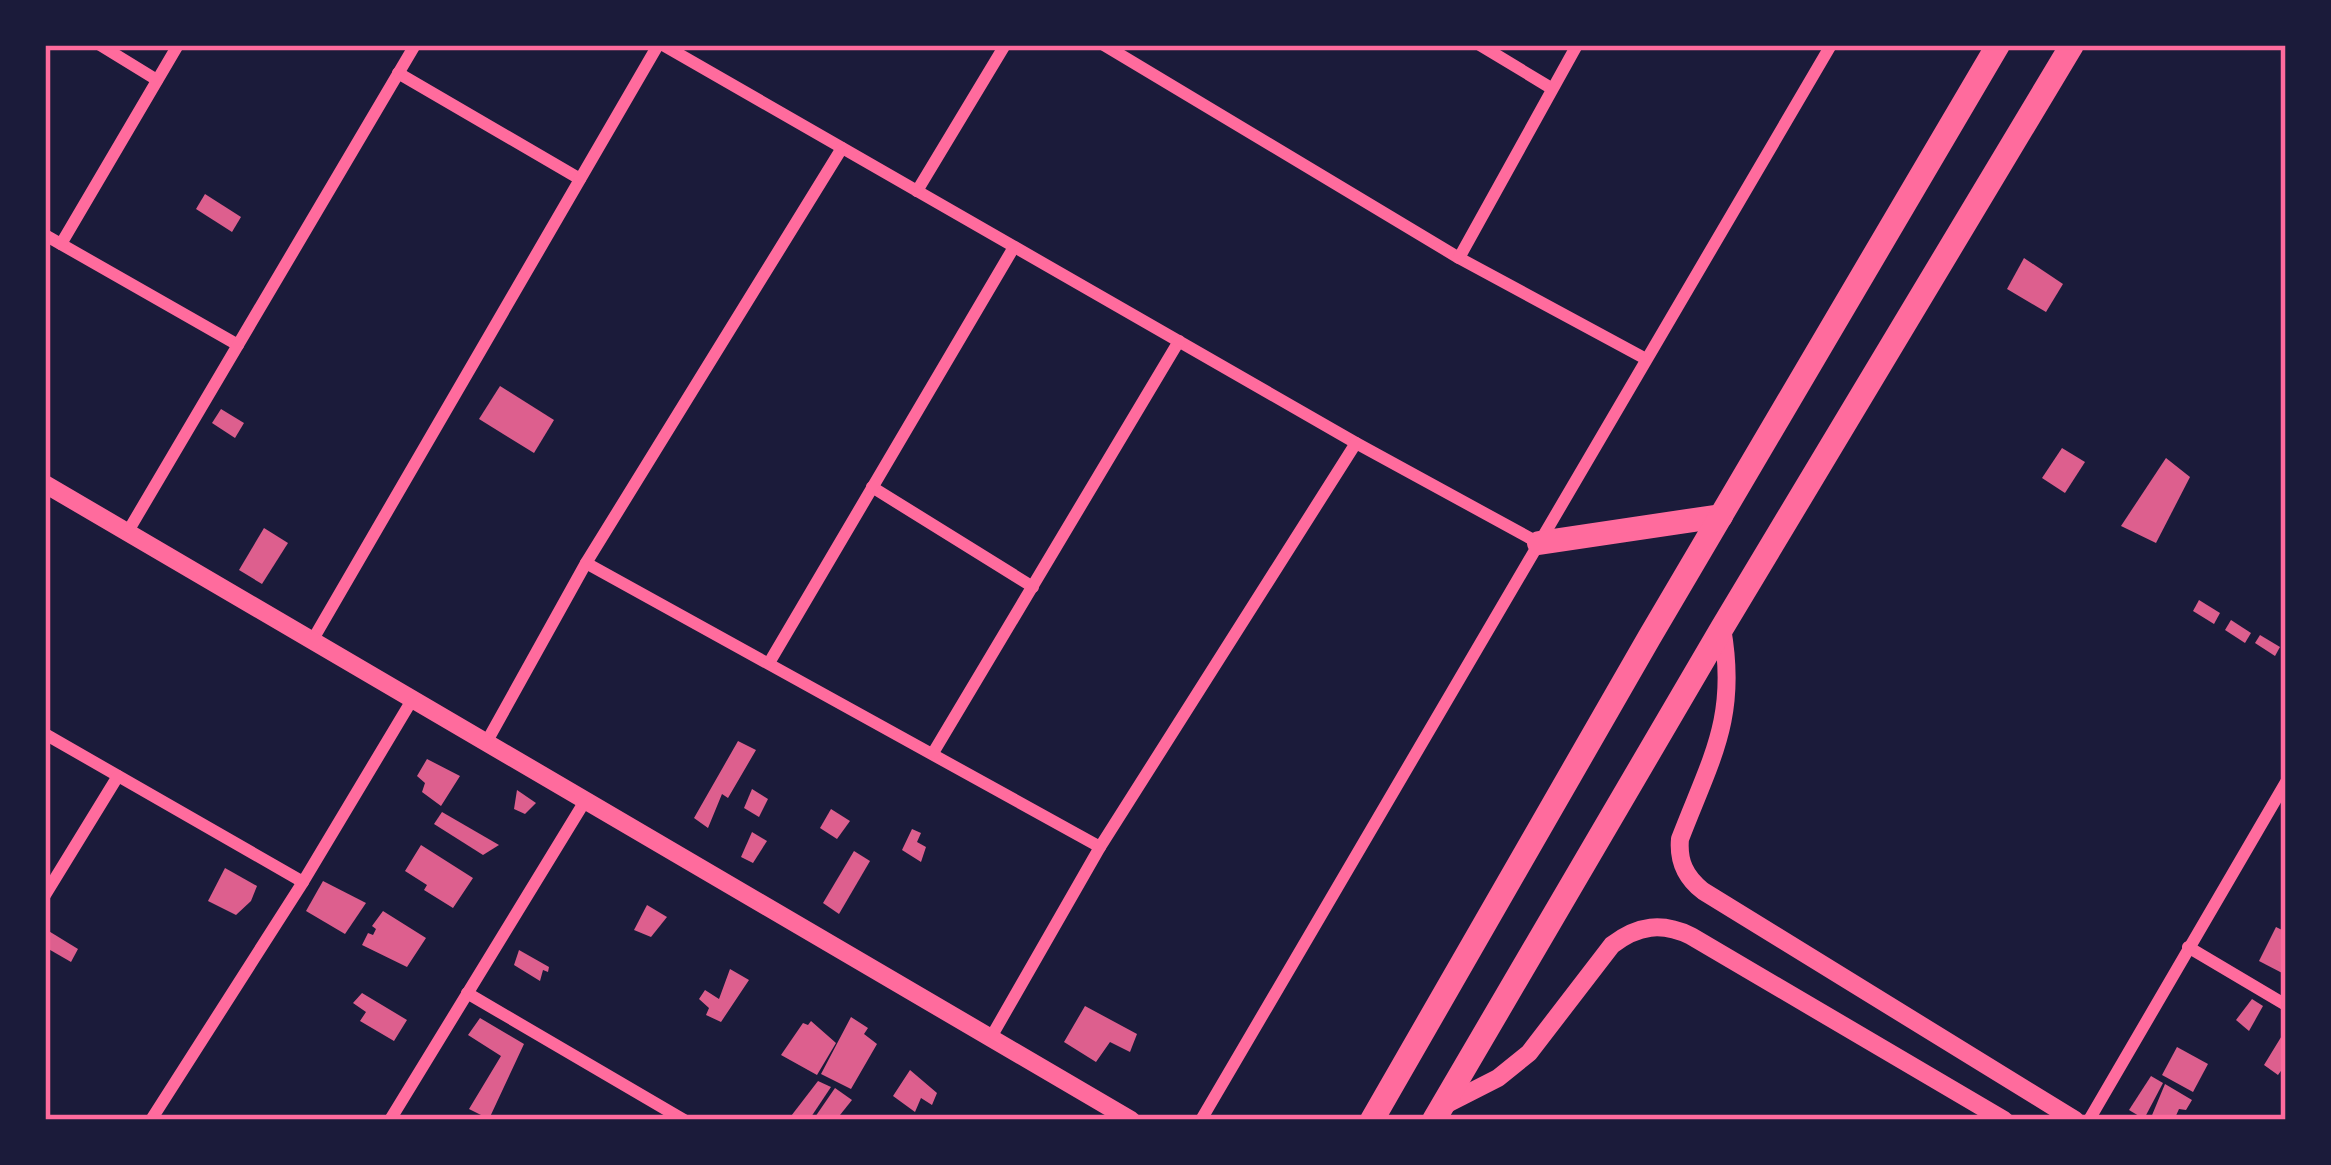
<svg xmlns="http://www.w3.org/2000/svg" width="2331" height="1165" viewBox="0 0 2331 1165" font-family="'Space Grotesk',sans-serif">
<style>
.building{fill:#dd5f8e}
.lines{fill:none;stroke-linecap:round;stroke-linejoin:round}
.minor{stroke:#ff6b9d;stroke-width:12}
.tertiary{stroke:#ff6b9d;stroke-width:18}
.trunk{stroke:#ff6b9d;stroke-width:24}
.neatline{fill:none;stroke:#ff6b9d;stroke-width:4.5}
</style>
<rect width="100%" height="100%" fill="#1b1b3a"/>
<g class="building">
<path d="M 205,194 L 241,217 L 232,232 L 196,209 Z"/>
<path d="M 2024,258 L 2063,284 L 2046,312 L 2007,289 Z"/>
<path d="M 500,386 L 554,420 L 534,453 L 479,419 Z"/>
<path d="M 221,409 L 244,423 L 235,438 L 212,423 Z"/>
<path d="M 2062,448 L 2085,462 L 2065,493 L 2042,478 Z"/>
<path d="M 2166,458 L 2190,477 L 2156,543 L 2121,526 Z"/>
<path d="M 264,528 L 288,543 L 262,584 L 239,570 Z"/>
<path d="M 2199,600 L 2220,613 L 2214,624 L 2193,611 Z"/>
<path d="M 2231,620 L 2251,633 L 2245,643 L 2225,630 Z"/>
<path d="M 2260,635 L 2280,647 L 2275,656 L 2255,643 Z"/>
<path d="M 738,741 L 756,750 L 728,798 L 722,794 L 708,828 L 694,818 Z"/>
<path d="M 427,759 L 460,776 L 441,806 L 422,792 L 425,783 L 417,776 Z"/>
<path d="M 752,789 L 768,799 L 759,817 L 744,808 Z"/>
<path d="M 517,790 L 536,803 L 525,814 L 514,809 Z"/>
<path d="M 831,809 L 850,821 L 837,839 L 820,828 Z"/>
<path d="M 442,812 L 499,845 L 483,855 L 434,824 Z"/>
<path d="M 912,829 L 921,833 L 917,842 L 926,847 L 921,862 L 902,850 Z"/>
<path d="M 752,832 L 767,841 L 753,863 L 741,857 Z"/>
<path d="M 421,845 L 473,878 L 453,908 L 424,890 L 427,885 L 405,871 Z"/>
<path d="M 854,851 L 870,861 L 839,914 L 823,903 Z"/>
<path d="M 225,868 L 257,886 L 251,901 L 236,915 L 208,901 Z"/>
<path d="M 323,881 L 366,903 L 345,934 L 306,911 Z"/>
<path d="M 647,905 L 667,917 L 651,937 L 634,930 Z"/>
<path d="M 383,911 L 426,938 L 407,967 L 362,945 L 368,933 L 373,935 L 376,929 L 372,926 Z"/>
<path d="M 2276,927 L 2286,932 L 2286,975 L 2259,961 Z"/>
<path d="M 47,930 L 78,949 L 71,962 L 45,947 Z"/>
<path d="M 519,950 L 549,967 L 548,972 L 543,970 L 540,981 L 514,965 Z"/>
<path d="M 730,969 L 749,980 L 721,1022 L 706,1015 L 709,1008 L 699,999 L 705,990 L 719,999 Z"/>
<path d="M 362,993 L 407,1020 L 394,1041 L 360,1021 L 366,1012 L 353,1003 Z"/>
<path d="M 2252,999 L 2263,1006 L 2249,1031 L 2236,1020 Z"/>
<path d="M 1085,1006 L 1137,1034 L 1130,1052 L 1110,1042 L 1096,1062 L 1064,1042 Z"/>
<path d="M 851,1017 L 868,1028 L 864,1034 L 877,1044 L 851,1089 L 821,1074 Z"/>
<path d="M 480,1018 L 524,1044 L 489,1119 L 469,1109 L 501,1056 L 468,1035 Z"/>
<path d="M 811,1021 L 836,1043 L 817,1075 L 781,1055 L 803,1023 L 808,1025 Z"/>
<path d="M 2286,1029 L 2286,1071 L 2283,1068 L 2278,1075 L 2264,1065 Z"/>
<path d="M 2177,1047 L 2208,1064 L 2193,1092 L 2162,1075 Z"/>
<path d="M 910,1070 L 937,1093 L 932,1105 L 921,1098 L 915,1112 L 893,1096 Z"/>
<path d="M 2151,1076 L 2163,1083 L 2144,1119 L 2129,1110 Z"/>
<path d="M 818,1081 L 831,1087 L 809,1120 L 788,1120 Z"/>
<path d="M 2165,1084 L 2192,1100 L 2186,1110 L 2179,1109 L 2174,1120 L 2150,1120 Z"/>
<path d="M 835,1088 L 852,1100 L 836,1120 L 813,1120 Z"/>
</g>
<g class="lines">
<g class="minor">
<path d="M 100,45 L 157,80"/>
<path d="M 663,45 L 1356,443 L 1539,543"/>
<path d="M 1104,45 L 1459,258 L 1646,359"/>
<path d="M 1480,45 L 1551,88"/>
<path d="M 398,73 L 580,179"/>
<path d="M 917,191 L 1005,45"/>
<path d="M 45,235 L 238,345"/>
<path d="M 61,244 L 178,45"/>
<path d="M 1459,258 L 1577,45"/>
<path d="M 872,487 L 1033,587"/>
<path d="M 127,533 L 415,45"/>
<path d="M 586,563 L 1100,847"/>
<path d="M 312,641 L 658,45"/>
<path d="M 769,663 L 1014,247"/>
<path d="M 45,734 L 303,882"/>
<path d="M 486,743 L 586,563 L 842,148"/>
<path d="M 933,753 L 1179,341"/>
<path d="M 45,895 L 118,776"/>
<path d="M 2188,947 L 2286,1005"/>
<path d="M 467,993 L 684,1120"/>
<path d="M 990,1039 L 1100,847 L 1356,443"/>
<path d="M 151,1120 L 303,882 L 412,700"/>
<path d="M 390,1120 L 585,801"/>
<path d="M 1201,1120 L 1831,45"/>
<path d="M 2089,1120 L 2286,782"/>
</g>
<g class="tertiary">
<path d="M 45,484 L 1131,1120"/>
<path d="M 1722,628 C 1738,718 1711,758 1680,839 C 1678,861 1685,877 1703,891 L 2075,1120"/>
<path d="M 1443,1106 L 1498,1078 L 1529,1053 L 1612,945 C 1638,925 1662,922 1691,936 L 2004,1120"/>
</g>
<g class="trunk">
<path d="M 1539,543 L 1721,516"/>
<path d="M 1372,1120 L 1649,638 L 1998,45"/>
<path d="M 1434,1120 L 1722,628 L 2072,45"/>
</g>
</g>
<rect width="2331" height="1165" fill="none" stroke="#1b1b3a" stroke-width="96"/>
<rect x="48" y="48" width="2235" height="1069" class="neatline"/>
</svg>
